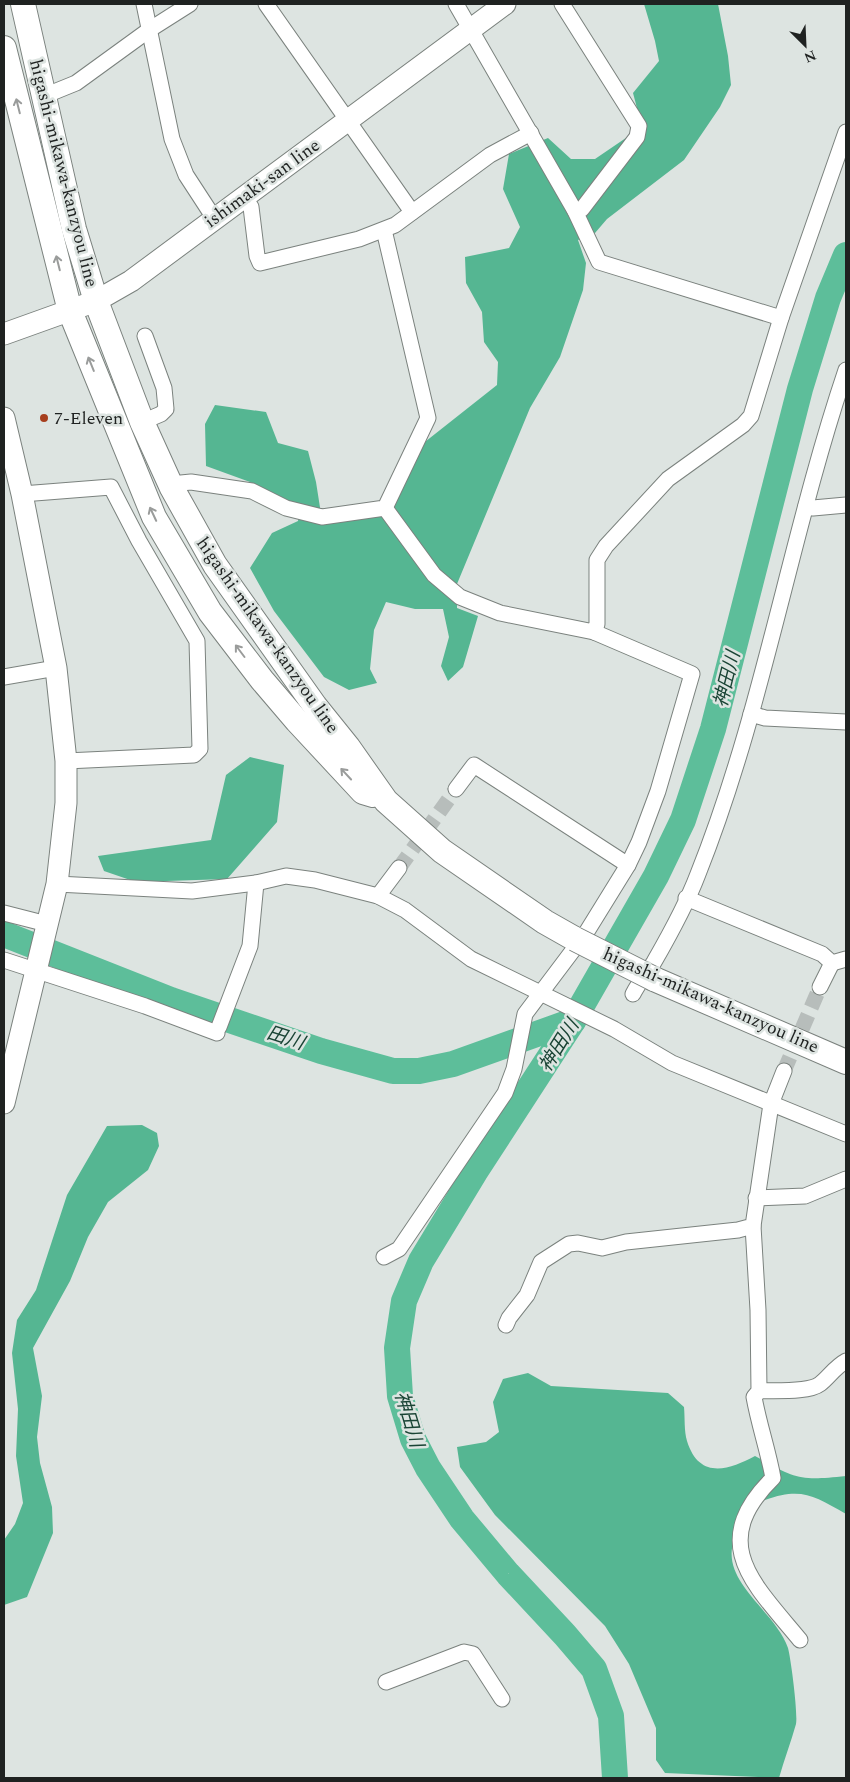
<svg xmlns="http://www.w3.org/2000/svg" width="850" height="1782" viewBox="0 0 850 1782" font-family="Spectral,'Noto Sans JP',serif">
<style>
.forest{fill:#55b692}
.lines{fill:none;stroke-linecap:round;stroke-linejoin:round}
.river{stroke:#5dbe9a;stroke-width:26}
.street-tunnel{stroke:#b7bdbb;stroke-width:15;stroke-dasharray:15 8;stroke-linecap:butt}
.street-casing{stroke:#7b827e;stroke-width:17}
.secondary-casing{stroke:#7b827e;stroke-width:23}
.primary-casing{stroke:#7b827e;stroke-width:26}
.street{stroke:#fff;stroke-width:15}
.secondary{stroke:#fff;stroke-width:21}
.primary{stroke:#fff;stroke-width:24}
.primary-bridge-casing{stroke:#7b827e;stroke-width:26;stroke-linecap:butt}
.primary-bridge{stroke:#fff;stroke-width:24}
.oneway{stroke:#9a9c9b}
.poi-dot{fill:#a63e1d;stroke:#dde4e1;stroke-width:2}
.labels{text-anchor:middle;stroke-width:5;stroke-linejoin:round;paint-order:stroke}
.street-label{font-size:18px;fill:#1f2221;stroke:#dde4e1}
.poi-label{font-size:18px;fill:#1f2221;stroke:#dde4e1;text-anchor:start}
.water-label{font-size:19px;font-style:italic;fill:#1a4435;stroke:#dde4e1}
</style>
<rect width="100%" height="100%" fill="#dde4e1"/>
<g class="forest">
<path d="M 644,4 L 718,4 L 728,56 L 731,85 L 720,107 L 684,160 L 607,219 L 595,233 L 578,240 L 586,263 L 583,290 L 560,357 L 530,408 L 457,584 L 457,608 L 478,616 L 463,667 L 448,681 L 441,666 L 449,637 L 443,609 L 415,609 L 386,602 L 374,630 L 370,669 L 377,683 L 349,690 L 324,677 L 274,611 L 250,568 L 272,533 L 298,521 L 300,506 L 250,482 L 206,466 L 205,424 L 215,405 L 266,412 L 278,443 L 308,451 L 316,482 L 322,520 L 377,514 L 416,449 L 497,385 L 498,362 L 484,342 L 482,312 L 466,283 L 465,257 L 509,248 L 520,227 L 503,189 L 509,154 L 548,138 L 571,159 L 595,159 L 642,127 L 633,93 L 659,61 L 655,41 Z"/>
<path d="M 250,757 L 284,765 L 277,822 L 227,879 L 136,882 L 104,871 L 98,856 L 211,840 L 226,775 Z"/>
<path d="M 142,1125 L 157,1133 L 159,1146 L 148,1170 L 108,1202 L 88,1237 L 70,1281 L 33,1348 L 42,1396 L 37,1437 L 40,1463 L 52,1507 L 53,1533 L 27,1597 L 4,1605 L 4,1540 L 15,1524 L 23,1503 L 16,1456 L 18,1409 L 12,1353 L 17,1320 L 36,1290 L 67,1195 L 107,1126 Z"/>
<path d="M 528,1373 L 551,1386 L 668,1393 L 684,1407 C 685,1418 684,1431 687,1441 C 699,1480 729,1470 755,1456 C 796,1479 799,1481 846,1476 L 846,1514 C 814,1496 802,1487 765,1500 C 755,1503 749,1516 743,1524 C 705,1575 773,1605 788,1648 C 791,1659 798,1714 796,1724 C 791,1742 784,1760 779,1778 L 665,1773 L 656,1760 L 656,1728 L 629,1664 L 605,1626 L 495,1515 L 460,1467 L 457,1447 L 486,1442 L 499,1432 L 493,1402 L 503,1379 Z"/>
</g>
<g class="lines">
<g class="river">
<path d="M 4,934 L 171,1000 L 321,1051 L 393,1071 L 419,1071 L 453,1064 L 573,1021"/>
<path d="M 615,1778 L 611,1716 L 594,1669 L 565,1635 L 508,1574 L 462,1519 L 428,1468 L 413,1439 L 400,1396 L 397,1348 L 404,1301 L 421,1261 L 475,1172 L 573,1021 L 656,876 L 683,820 L 713,729 L 800,389 L 828,298 L 846,255"/>
</g>
<g class="street-tunnel">
<path d="M 399,868 L 456,789"/>
<path d="M 784,1071 L 820,987"/>
</g>
<g class="street-casing">
<g id="street">
<path d="M 144,4 L 172,139 L 186,175 L 214,218"/>
<path d="M 266,4 L 412,212"/>
<path d="M 456,4 L 575,211 L 599,262 L 781,318"/>
<path d="M 562,4 L 639,126 L 637,137 L 582,209 L 575,211"/>
<path d="M 44,96 L 76,83 L 149,30 L 190,4"/>
<path d="M 245,198 L 251,207 L 257,256 L 260,263 L 359,239 L 395,225 L 490,155 L 531,133"/>
<path d="M 142,422 L 161,414 L 166,409 L 164,388 L 145,336"/>
<path d="M 172,488 L 181,483 L 191,482 L 252,491 L 286,508 L 322,517 L 385,508 L 428,418 L 384,230"/>
<path d="M 22,494 L 111,487 L 139,541 L 197,641 L 200,749 L 194,755 L 66,761"/>
<path d="M 806,506 L 813,508 L 846,505"/>
<path d="M 594,632 L 597,624 L 597,560 L 606,546 L 668,479 L 743,425 L 751,416 L 781,318 L 846,132"/>
<path d="M 4,677 L 56,668"/>
<path d="M 751,714 L 765,718 L 846,722"/>
<path d="M 456,789 L 474,765 L 628,865"/>
<path d="M 57,884 L 192,891 L 256,883 L 286,876 L 315,880 L 378,896 L 405,910 L 471,959 L 614,1029 L 672,1063 L 846,1134"/>
<path d="M 378,896 L 399,868"/>
<path d="M 686,898 L 822,954 L 832,963 L 846,959"/>
<path d="M 4,913 L 47,924"/>
<path d="M 4,960 L 145,1006 L 217,1033"/>
<path d="M 820,987 L 832,963"/>
<path d="M 633,994 C 639,982 647,973 654,962 C 669,936 687,903 698,874 C 763,711 790,536 846,370"/>
<path d="M 219,1027 L 250,946 L 256,883"/>
<path d="M 756,1198 L 805,1196 L 846,1179"/>
<path d="M 753,1226 L 758,1310 L 759,1391 L 754,1397 C 759,1425 768,1450 773,1478 C 707,1543 753,1583 800,1640"/>
<path d="M 384,1257 L 399,1249 L 505,1093 L 514,1069 L 525,1014 L 586,933 L 628,865 L 639,842 L 658,791 L 692,674 L 594,632 L 500,613 L 460,597 L 434,575 L 385,508"/>
<path d="M 506,1325 L 509,1318 L 527,1295 L 541,1262 L 569,1244 L 578,1243 L 602,1248 L 626,1242 L 738,1230 L 753,1226 L 771,1104 L 784,1071"/>
<path d="M 759,1391 C 774,1390 808,1393 820,1384 C 829,1377 835,1367 846,1361"/>
<path d="M 386,1682 L 464,1652 L 473,1654 L 502,1699"/>
</g>
</g>
<g class="secondary-casing">
<g id="secondary">
<path d="M 4,334 L 96,301 L 131,281 L 505,4"/>
<path d="M 4,418 L 22,494 L 56,668 L 66,761 L 66,803 L 57,884 L 4,1103"/>
</g>
</g>
<g class="primary-casing">
<g id="primary">
<path d="M 23,4 L 74,229 L 96,301 L 142,422 L 172,488 L 215,565 L 315,706 L 348,747 L 386,801 L 442,851 L 545,922 L 575,939"/>
<path d="M 4,48 L 70,311 L 154,517 L 210,612 L 262,680 L 297,721 L 363,792 L 373,795"/>
<path d="M 654,979 L 846,1062"/>
</g>
</g>
<use href="#street" class="street"/>
<use href="#secondary" class="secondary"/>
<use href="#primary" class="primary"/>
<g class="primary-bridge-casing">
<path id="primary-bridge" d="M 575,939 L 654,979"/>
</g>
<use href="#primary-bridge" class="primary-bridge"/>
</g>
<defs><path id="oneway-shaft" d="M-6 0H5M1.5-3L5.5 0L1.5 3" fill="none" stroke-width="1.6" stroke-linecap="round" stroke-linejoin="round" transform="scale(1.25)"/></defs>
<g class="oneway">
<use href="#oneway-shaft" transform="translate(18 106) rotate(-104)"/>
<use href="#oneway-shaft" transform="translate(58 263) rotate(-104)"/>
<use href="#oneway-shaft" transform="translate(91 364) rotate(-112)"/>
<use href="#oneway-shaft" transform="translate(153 514) rotate(-115)"/>
<use href="#oneway-shaft" transform="translate(240 651) rotate(-127)"/>
<use href="#oneway-shaft" transform="translate(346 774) rotate(-133)"/>
</g>
<circle class="poi-dot" cx="44" cy="418" r="5"/>
<g class="labels">
<g class="street-label">
<text transform="translate(64 173) rotate(76)" y="6">higashi-mikawa-kanzyou line</text>
<text transform="translate(262 183) rotate(-36)" y="6">ishimaki-san line</text>
<text transform="translate(268 635) rotate(55)" y="6">higashi-mikawa-kanzyou line</text>
<text transform="translate(711 1000) rotate(24)" y="6">higashi-mikawa-kanzyou line</text>
</g>
<g class="poi-label">
<text x="54" y="424">7-Eleven</text>
</g>
<g class="water-label">
<text transform="translate(726 679) rotate(-76)" y="7">神田川</text>
<text transform="translate(286 1037) rotate(18)" y="7">田川</text>
<text transform="translate(558 1045) rotate(-58)" y="7">神田川</text>
<text transform="translate(410 1419) rotate(73)" y="7">神田川</text>
</g>
</g>
<rect width="850" height="1782" fill="none" stroke="#1f2221" stroke-width="10"/>
<g transform="translate(805 45) rotate(156)" stroke="#dde4e1" stroke-width="4" paint-order="stroke">
<path d="M0-4L9 19L0 12L-9 19Z" fill="#1f2221"/>
<text y="-8" font-size="14" font-weight="bold" text-anchor="middle" fill="#1f2221">N</text>
</g>
</svg>
